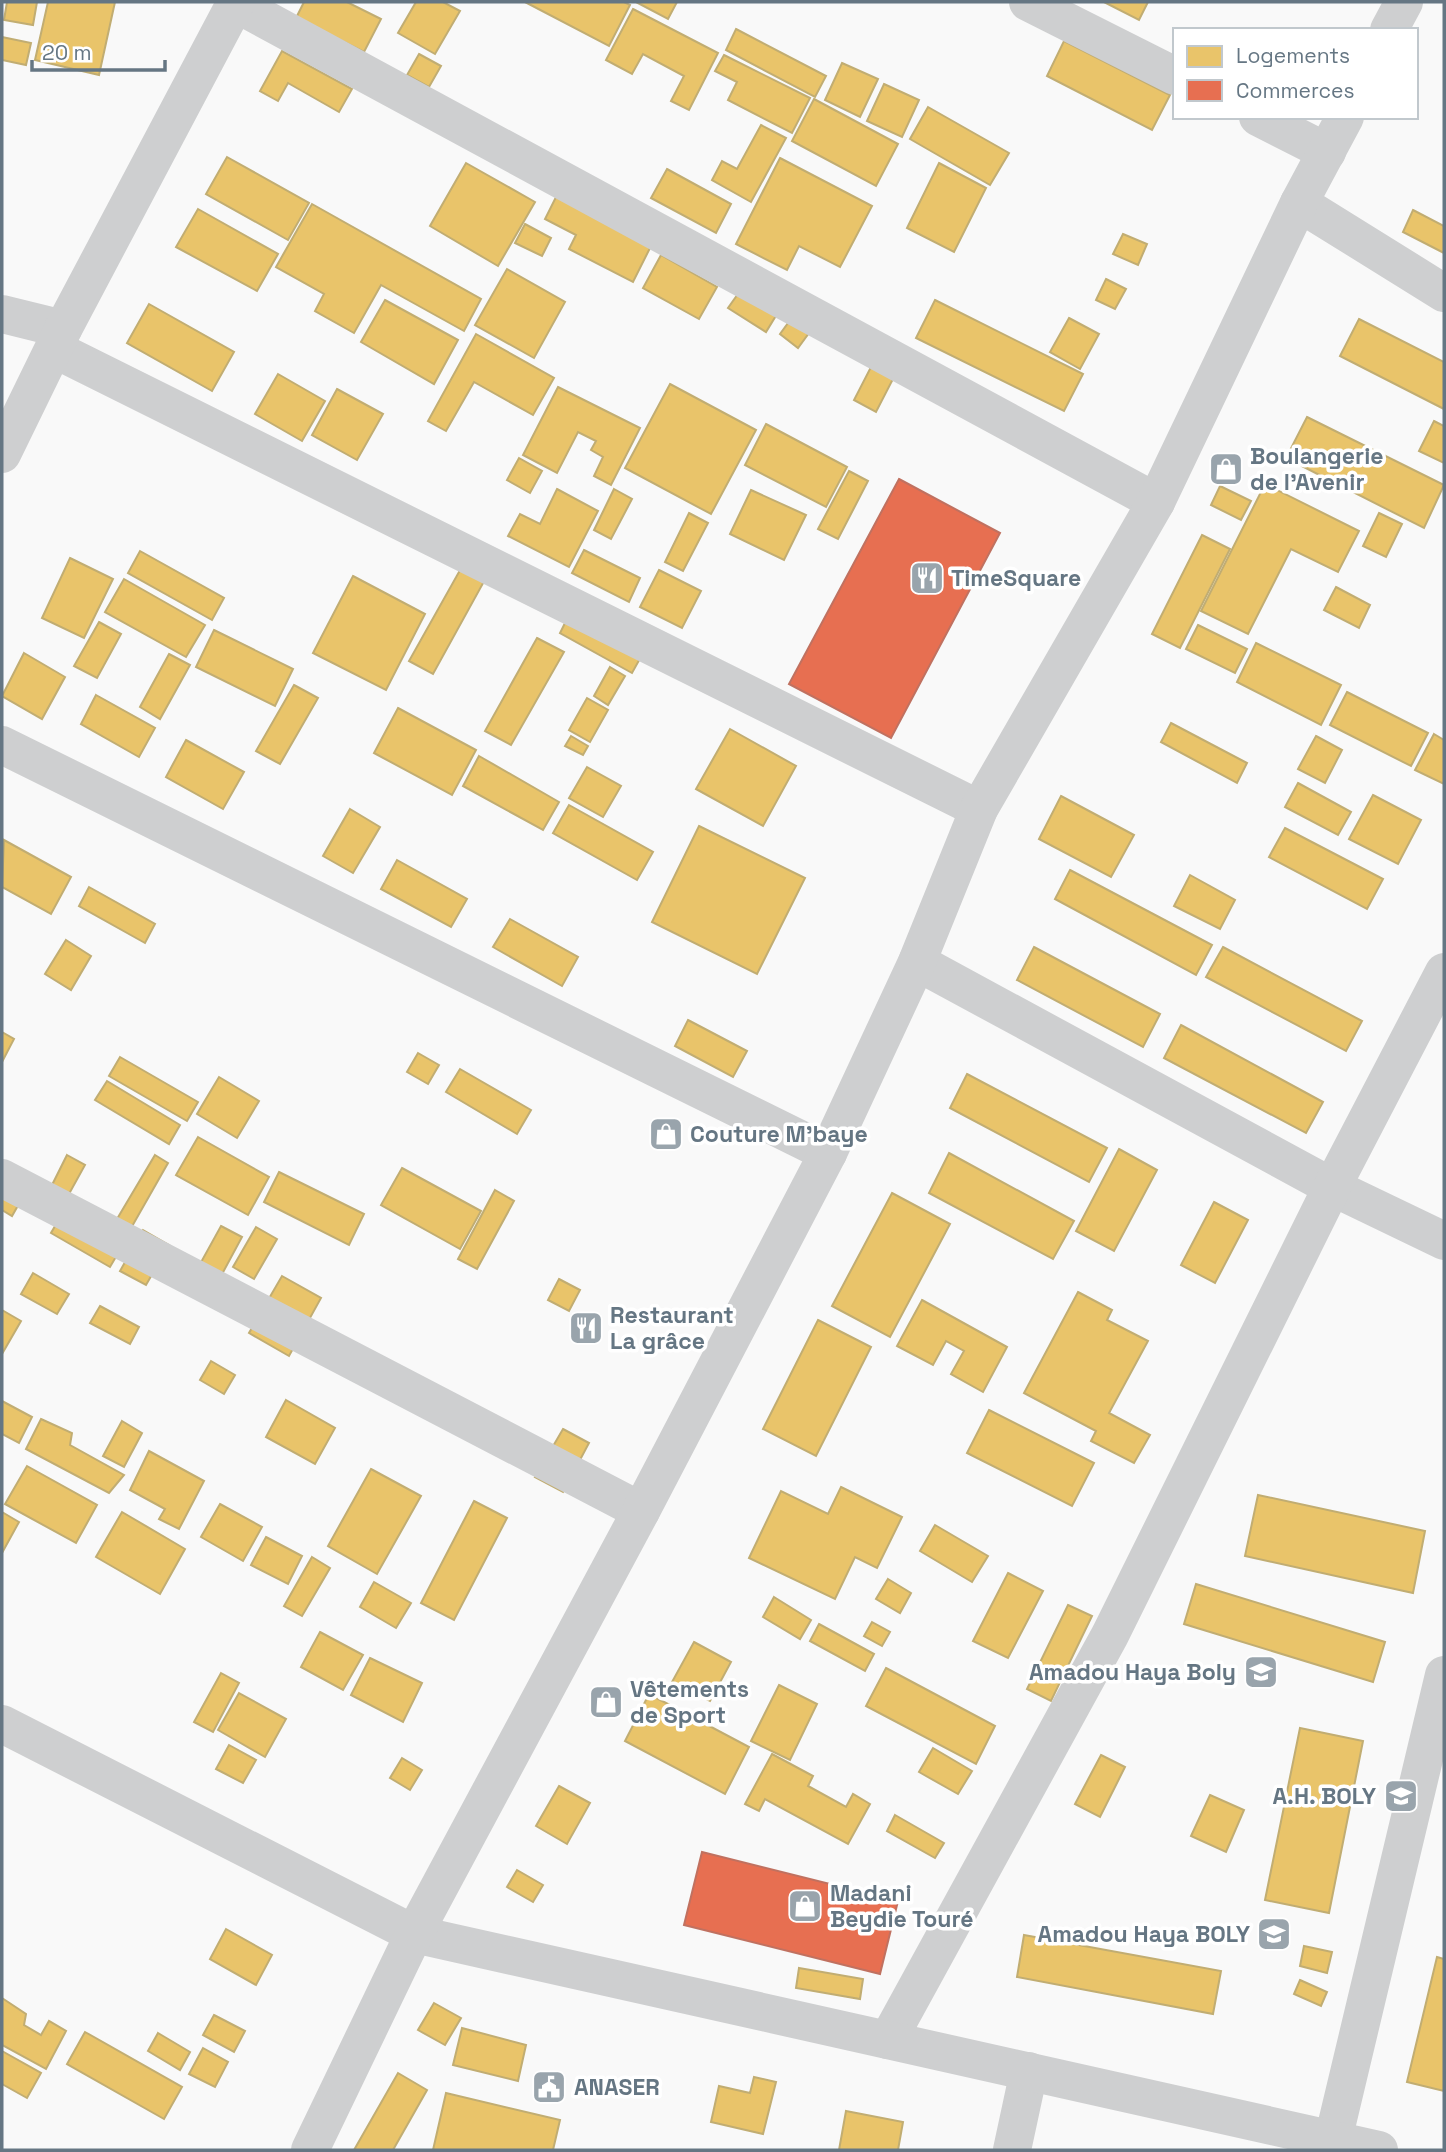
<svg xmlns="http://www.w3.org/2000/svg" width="1446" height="2152" viewBox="0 0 1446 2152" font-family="'Space Grotesk',sans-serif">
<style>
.homes{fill:#e9c46a;stroke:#c1ad72;stroke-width:2}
.shops{fill:#e76f51;stroke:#c07160;stroke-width:2}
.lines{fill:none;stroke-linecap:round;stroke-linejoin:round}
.minor{stroke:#cecfd0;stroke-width:38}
.tertiary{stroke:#cecfd0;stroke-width:38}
.labels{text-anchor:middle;stroke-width:7;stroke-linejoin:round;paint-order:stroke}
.poi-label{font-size:23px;font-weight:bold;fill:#657683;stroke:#fff;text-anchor:start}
</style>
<rect width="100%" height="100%" fill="#f9f9f9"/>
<g class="homes">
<path d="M 7,2 L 37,2 L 33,25 L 4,20 Z"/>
<path d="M 48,2 L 115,2 L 99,75 L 35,60 Z"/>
<path d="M 304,2 L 347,2 L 381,19 L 364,52 L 296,18 Z"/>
<path d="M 416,2 L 443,2 L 460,11 L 435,54 L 398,33 Z"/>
<path d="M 525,2 L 624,2 L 630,5 L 609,46 Z"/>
<path d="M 636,2 L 677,2 L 668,19 Z"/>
<path d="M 1104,2 L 1148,2 L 1139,20 Z"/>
<path d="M 633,9 L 718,53 L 689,110 L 671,101 L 684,76 L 643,54 L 632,74 L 606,60 Z"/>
<path d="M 736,29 L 826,76 L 815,97 L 726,50 Z"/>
<path d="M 2,37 L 31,43 L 26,65 L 2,60 Z"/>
<path d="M 1064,41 L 1170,95 L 1152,130 L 1047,76 Z"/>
<path d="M 282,51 L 352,89 L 339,112 L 288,83 L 278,101 L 260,91 Z"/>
<path d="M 419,54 L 441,66 L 429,87 L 407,75 Z"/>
<path d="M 724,55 L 810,98 L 792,133 L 728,100 L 737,82 L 715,71 Z"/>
<path d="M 842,63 L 878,79 L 860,117 L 825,100 Z"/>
<path d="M 884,84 L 919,100 L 902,137 L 867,121 Z"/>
<path d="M 814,99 L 898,144 L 876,186 L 792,141 Z"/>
<path d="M 928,107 L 1009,153 L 990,185 L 910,139 Z"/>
<path d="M 761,125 L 786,138 L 751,202 L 712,180 L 722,161 L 737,169 Z"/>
<path d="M 227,157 L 309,203 L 288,240 L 206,194 Z"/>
<path d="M 780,158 L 872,206 L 840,267 L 799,246 L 787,270 L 736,244 Z"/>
<path d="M 466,163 L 535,202 L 498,266 L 430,226 Z"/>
<path d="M 939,163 L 986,188 L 954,252 L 907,228 Z"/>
<path d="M 667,169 L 731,204 L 716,233 L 651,198 Z"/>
<path d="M 558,193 L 653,242 L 633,282 L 569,249 L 576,235 L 545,219 Z"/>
<path d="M 312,204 L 481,299 L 464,331 L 381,285 L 354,333 L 315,311 L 324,294 L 276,267 Z"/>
<path d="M 198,209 L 278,254 L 257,291 L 176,247 Z"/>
<path d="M 1413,210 L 1444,226 L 1444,253 L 1403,232 Z"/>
<path d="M 525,224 L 551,238 L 542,256 L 515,243 Z"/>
<path d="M 1123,234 L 1147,244 L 1138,265 L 1113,254 Z"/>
<path d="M 661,255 L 717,287 L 699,319 L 643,288 Z"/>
<path d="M 507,269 L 565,302 L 534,358 L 475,325 Z"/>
<path d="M 1106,279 L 1126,289 L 1115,309 L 1096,300 Z"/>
<path d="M 740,291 L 777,314 L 766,332 L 728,308 Z"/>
<path d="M 385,300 L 458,340 L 434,384 L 361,342 Z"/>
<path d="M 935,300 L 1083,374 L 1064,411 L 916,338 Z"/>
<path d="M 149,304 L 234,352 L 212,391 L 127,343 Z"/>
<path d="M 1069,318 L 1099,334 L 1080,369 L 1050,352 Z"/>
<path d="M 791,319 L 809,333 L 798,348 L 780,334 Z"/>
<path d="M 1359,319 L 1444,362 L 1444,409 L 1340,356 Z"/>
<path d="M 476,334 L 554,378 L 533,415 L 474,382 L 446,431 L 428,421 Z"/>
<path d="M 872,365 L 894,377 L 876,412 L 854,400 Z"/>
<path d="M 278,374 L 325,401 L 302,441 L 255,414 Z"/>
<path d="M 670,384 L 756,430 L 711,514 L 625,468 Z"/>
<path d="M 558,387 L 640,428 L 611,485 L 594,476 L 603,457 L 591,450 L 596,441 L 578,432 L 557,473 L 523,455 Z"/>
<path d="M 337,389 L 383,414 L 357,460 L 312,435 Z"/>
<path d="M 1307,417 L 1444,485 L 1424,528 L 1286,458 Z"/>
<path d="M 1434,421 L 1444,426 L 1444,463 L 1419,451 Z"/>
<path d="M 766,424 L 847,467 L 826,507 L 745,465 Z"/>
<path d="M 519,458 L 542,471 L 530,493 L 507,480 Z"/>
<path d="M 849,471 L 868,481 L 838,539 L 818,529 Z"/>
<path d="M 1265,484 L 1359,531 L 1338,572 L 1291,549 L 1248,634 L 1201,611 Z"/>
<path d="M 1220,486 L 1251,501 L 1241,520 L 1211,505 Z"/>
<path d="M 557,489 L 598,511 L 569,567 L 508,536 L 520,514 L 540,524 Z"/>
<path d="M 614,489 L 632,499 L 611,539 L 594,530 Z"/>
<path d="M 751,490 L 806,515 L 784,560 L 730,534 Z"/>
<path d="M 689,513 L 708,523 L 683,571 L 665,562 Z"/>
<path d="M 1379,513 L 1402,524 L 1386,557 L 1363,546 Z"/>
<path d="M 1202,535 L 1230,549 L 1180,648 L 1152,634 Z"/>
<path d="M 584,550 L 640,578 L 629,602 L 572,573 Z"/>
<path d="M 140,551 L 224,598 L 212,620 L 128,573 Z"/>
<path d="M 70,558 L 113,579 L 84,638 L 42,618 Z"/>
<path d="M 464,563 L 487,576 L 433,674 L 409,661 Z"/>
<path d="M 659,570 L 701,591 L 682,628 L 640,607 Z"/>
<path d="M 353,576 L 425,614 L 386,690 L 313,653 Z"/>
<path d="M 124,579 L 205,625 L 186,657 L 105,612 Z"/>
<path d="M 1336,587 L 1370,605 L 1359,628 L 1324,610 Z"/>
<path d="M 569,615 L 642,655 L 632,673 L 560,633 Z"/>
<path d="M 99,622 L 121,634 L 97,678 L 74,666 Z"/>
<path d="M 1198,625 L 1247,649 L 1235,673 L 1186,649 Z"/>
<path d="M 214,630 L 293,669 L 275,706 L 196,667 Z"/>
<path d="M 537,638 L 564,652 L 511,745 L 485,731 Z"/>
<path d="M 1256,643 L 1341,685 L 1321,725 L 1237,682 Z"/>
<path d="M 24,653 L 65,677 L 42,719 L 2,696 Z"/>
<path d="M 169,654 L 190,665 L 160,719 L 140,707 Z"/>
<path d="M 610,667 L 625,676 L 608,705 L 594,696 Z"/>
<path d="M 294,685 L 318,698 L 280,764 L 256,751 Z"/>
<path d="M 1347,692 L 1428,733 L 1411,766 L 1330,725 Z"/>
<path d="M 96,695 L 155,728 L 139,757 L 81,724 Z"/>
<path d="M 587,698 L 608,710 L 590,742 L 569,730 Z"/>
<path d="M 398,708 L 476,750 L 452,795 L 374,753 Z"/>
<path d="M 1171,723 L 1247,763 L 1237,783 L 1161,742 Z"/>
<path d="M 730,729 L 796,766 L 763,826 L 696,789 Z"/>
<path d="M 1434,734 L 1444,740 L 1444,784 L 1415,770 Z"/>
<path d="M 571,736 L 588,746 L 583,755 L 565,746 Z"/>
<path d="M 1316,736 L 1342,750 L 1325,783 L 1298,769 Z"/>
<path d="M 186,740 L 244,772 L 223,809 L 166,777 Z"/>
<path d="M 479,756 L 559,802 L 543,830 L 463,786 Z"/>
<path d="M 587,767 L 621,786 L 603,817 L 569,798 Z"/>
<path d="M 1298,783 L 1351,812 L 1338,835 L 1285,807 Z"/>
<path d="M 1373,795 L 1421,820 L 1398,864 L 1349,839 Z"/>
<path d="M 1061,796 L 1134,835 L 1111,877 L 1039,839 Z"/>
<path d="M 569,805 L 653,852 L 637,880 L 553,833 Z"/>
<path d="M 350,809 L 380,827 L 353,873 L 323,856 Z"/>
<path d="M 699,826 L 805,878 L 757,974 L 652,922 Z"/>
<path d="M 1285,828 L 1383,879 L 1367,909 L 1269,857 Z"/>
<path d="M 4,840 L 71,877 L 51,914 L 2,887 Z"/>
<path d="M 397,860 L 467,899 L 451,927 L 381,889 Z"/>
<path d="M 1070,870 L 1212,945 L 1196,975 L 1055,899 Z"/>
<path d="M 1190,875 L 1235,900 L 1220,929 L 1174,906 Z"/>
<path d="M 89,887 L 155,924 L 145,943 L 79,906 Z"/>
<path d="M 510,919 L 578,957 L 562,986 L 493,947 Z"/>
<path d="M 66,940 L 91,956 L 71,990 L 45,974 Z"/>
<path d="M 1034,947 L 1160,1014 L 1143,1047 L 1017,980 Z"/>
<path d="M 1223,947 L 1362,1021 L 1346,1051 L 1206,977 Z"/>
<path d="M 688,1020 L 747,1051 L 733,1077 L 675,1046 Z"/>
<path d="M 1181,1025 L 1323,1102 L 1306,1133 L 1164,1058 Z"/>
<path d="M 2,1032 L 14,1039 L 2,1062 Z"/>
<path d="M 418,1053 L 439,1065 L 428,1084 L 407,1072 Z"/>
<path d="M 120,1057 L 198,1102 L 187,1121 L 109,1076 Z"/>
<path d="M 460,1069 L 531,1110 L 517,1134 L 446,1092 Z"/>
<path d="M 967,1074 L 1107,1148 L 1089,1182 L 950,1108 Z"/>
<path d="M 219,1077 L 259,1101 L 237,1138 L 197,1114 Z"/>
<path d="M 107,1081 L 180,1125 L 169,1144 L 95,1100 Z"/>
<path d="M 198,1137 L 269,1177 L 248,1215 L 176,1175 Z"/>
<path d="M 1119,1149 L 1157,1170 L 1114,1251 L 1076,1231 Z"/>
<path d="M 949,1153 L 1074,1221 L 1053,1259 L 929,1193 Z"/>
<path d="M 67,1155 L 85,1165 L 64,1203 L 49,1191 Z"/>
<path d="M 155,1155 L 168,1163 L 126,1237 L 111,1229 Z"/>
<path d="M 402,1168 L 481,1211 L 460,1249 L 381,1205 Z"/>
<path d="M 279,1172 L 364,1214 L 349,1245 L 264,1202 Z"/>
<path d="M 2,1188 L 28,1188 L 12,1216 L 2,1210 Z"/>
<path d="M 495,1190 L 514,1201 L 477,1269 L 458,1259 Z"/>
<path d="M 892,1193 L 950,1224 L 890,1337 L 832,1306 Z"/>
<path d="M 1214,1202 L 1248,1220 L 1215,1283 L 1181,1265 Z"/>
<path d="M 65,1209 L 124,1243 L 110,1267 L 51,1233 Z"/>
<path d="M 221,1226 L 242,1237 L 221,1276 L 200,1264 Z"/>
<path d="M 256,1227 L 277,1239 L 254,1279 L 233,1267 Z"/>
<path d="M 143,1230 L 169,1245 L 146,1285 L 120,1271 Z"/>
<path d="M 33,1273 L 69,1294 L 57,1314 L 21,1294 Z"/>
<path d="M 282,1276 L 321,1298 L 289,1356 L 249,1333 Z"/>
<path d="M 559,1279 L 580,1290 L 569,1311 L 548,1300 Z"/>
<path d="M 1078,1292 L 1112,1310 L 1107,1320 L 1148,1341 L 1109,1413 L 1150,1435 L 1134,1463 L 1091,1441 L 1096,1431 L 1024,1393 Z"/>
<path d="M 922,1300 L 1007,1347 L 983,1392 L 951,1374 L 964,1351 L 946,1341 L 933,1365 L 897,1346 Z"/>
<path d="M 100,1306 L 139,1327 L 130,1344 L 90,1323 Z"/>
<path d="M 2,1310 L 21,1321 L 2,1354 Z"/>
<path d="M 818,1320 L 871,1347 L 816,1456 L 763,1429 Z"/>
<path d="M 211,1361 L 235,1375 L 224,1394 L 200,1380 Z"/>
<path d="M 286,1400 L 335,1428 L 315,1464 L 266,1437 Z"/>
<path d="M 2,1401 L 32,1417 L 19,1443 L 2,1434 Z"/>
<path d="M 989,1410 L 1094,1463 L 1072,1506 L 967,1453 Z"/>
<path d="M 41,1419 L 72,1433 L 70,1445 L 124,1475 L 109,1493 L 26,1449 Z"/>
<path d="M 122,1421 L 142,1433 L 124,1467 L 103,1456 Z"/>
<path d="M 563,1429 L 589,1443 L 563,1492 L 535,1477 Z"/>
<path d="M 149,1451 L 204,1481 L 179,1529 L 159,1519 L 165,1509 L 130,1490 Z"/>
<path d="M 27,1466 L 97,1505 L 76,1543 L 5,1504 Z"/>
<path d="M 371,1469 L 421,1496 L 377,1574 L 328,1546 Z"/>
<path d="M 841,1487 L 902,1517 L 877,1568 L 855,1557 L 835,1599 L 749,1558 L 781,1491 L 828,1514 Z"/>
<path d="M 1258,1495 L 1425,1531 L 1413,1593 L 1245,1556 Z"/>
<path d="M 474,1501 L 507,1518 L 454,1620 L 421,1603 Z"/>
<path d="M 220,1504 L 262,1527 L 243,1561 L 201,1537 Z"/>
<path d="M 2,1512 L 19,1522 L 2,1553 Z"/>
<path d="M 122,1512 L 185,1549 L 160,1594 L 96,1557 Z"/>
<path d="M 935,1525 L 988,1556 L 972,1582 L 920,1551 Z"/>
<path d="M 266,1537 L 302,1556 L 288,1584 L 251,1565 Z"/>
<path d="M 312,1557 L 330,1568 L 302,1616 L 284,1606 Z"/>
<path d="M 1008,1573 L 1043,1591 L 1008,1658 L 973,1641 Z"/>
<path d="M 888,1579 L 911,1593 L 900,1613 L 876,1599 Z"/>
<path d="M 374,1582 L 411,1603 L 396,1628 L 360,1607 Z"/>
<path d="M 1196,1584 L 1385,1642 L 1373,1682 L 1184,1624 Z"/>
<path d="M 774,1597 L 811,1620 L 800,1639 L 763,1617 Z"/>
<path d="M 1068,1605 L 1092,1616 L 1051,1701 L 1027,1689 Z"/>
<path d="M 872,1622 L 890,1632 L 882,1646 L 864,1636 Z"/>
<path d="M 819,1624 L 874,1654 L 865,1671 L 810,1641 Z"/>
<path d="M 320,1632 L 363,1655 L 343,1690 L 301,1667 Z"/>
<path d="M 694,1642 L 731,1662 L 710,1701 L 672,1682 Z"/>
<path d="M 370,1658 L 422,1683 L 403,1722 L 351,1695 Z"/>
<path d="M 886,1668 L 995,1726 L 976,1764 L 866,1706 Z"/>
<path d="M 221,1673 L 239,1683 L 213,1732 L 194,1722 Z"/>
<path d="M 779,1685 L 817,1704 L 790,1760 L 751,1741 Z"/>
<path d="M 239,1693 L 286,1719 L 265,1757 L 218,1730 Z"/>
<path d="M 649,1694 L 749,1747 L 725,1794 L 625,1741 Z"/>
<path d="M 1300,1728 L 1363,1741 L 1329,1913 L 1265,1900 Z"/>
<path d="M 229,1745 L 256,1760 L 243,1783 L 216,1769 Z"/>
<path d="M 933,1748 L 972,1771 L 958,1794 L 919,1772 Z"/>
<path d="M 772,1754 L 813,1776 L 808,1786 L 846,1807 L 853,1794 L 870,1804 L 848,1844 L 765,1799 L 759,1811 L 745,1804 Z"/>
<path d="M 1101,1755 L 1125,1767 L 1100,1817 L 1075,1804 Z"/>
<path d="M 402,1758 L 422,1770 L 410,1790 L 390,1778 Z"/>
<path d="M 559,1786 L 590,1803 L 567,1844 L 536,1826 Z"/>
<path d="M 1210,1795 L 1244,1810 L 1226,1852 L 1191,1836 Z"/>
<path d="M 895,1815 L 944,1843 L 935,1858 L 887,1831 Z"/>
<path d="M 517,1870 L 543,1885 L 533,1902 L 507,1887 Z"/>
<path d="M 226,1929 L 272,1955 L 256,1985 L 210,1959 Z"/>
<path d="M 1024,1935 L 1221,1971 L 1213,2014 L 1017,1977 Z"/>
<path d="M 1304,1946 L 1332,1952 L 1327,1973 L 1300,1966 Z"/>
<path d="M 1437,1957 L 1444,1959 L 1444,2091 L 1407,2082 Z"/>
<path d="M 799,1968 L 863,1979 L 860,1999 L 796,1988 Z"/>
<path d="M 1300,1980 L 1327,1992 L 1321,2006 L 1294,1994 Z"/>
<path d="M 2,1998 L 26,2014 L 24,2025 L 41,2035 L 49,2021 L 66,2031 L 46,2069 L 2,2045 Z"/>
<path d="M 434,2003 L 461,2018 L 445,2045 L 418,2030 Z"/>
<path d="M 214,2015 L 245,2031 L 234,2052 L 203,2035 Z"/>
<path d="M 462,2028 L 526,2045 L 518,2081 L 453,2065 Z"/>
<path d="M 85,2032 L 182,2087 L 164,2119 L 67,2064 Z"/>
<path d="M 158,2033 L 190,2052 L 180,2070 L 148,2051 Z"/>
<path d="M 203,2048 L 228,2062 L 215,2087 L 189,2074 Z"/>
<path d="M 2,2051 L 41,2073 L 27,2098 L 2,2084 Z"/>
<path d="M 398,2073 L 427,2090 L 393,2150 L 354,2150 Z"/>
<path d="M 754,2077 L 776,2082 L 763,2134 L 711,2122 L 719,2086 L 750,2093 Z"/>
<path d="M 446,2093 L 560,2120 L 553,2150 L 433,2150 Z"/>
<path d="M 846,2111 L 903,2122 L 898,2150 L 839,2150 Z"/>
</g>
<g class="shops">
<path d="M 899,479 L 1000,533 L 891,738 L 789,684 Z"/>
<path d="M 702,1852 L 898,1901 L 880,1974 L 684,1925 Z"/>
</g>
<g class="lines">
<g class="minor">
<path d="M 1028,2 L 1175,76"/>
<path d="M 235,3 L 1156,502"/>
<path d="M 1258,117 L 1327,152"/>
<path d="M 1299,203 L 1444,293"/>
<path d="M 2,314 L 63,329"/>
<path d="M 54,349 L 979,809"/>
<path d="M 2,454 L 63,329 L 236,2"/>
<path d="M 2,745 L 828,1153"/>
<path d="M 917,962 L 1332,1187 L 1444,1241"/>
<path d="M 2,1178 L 641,1511"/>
<path d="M 888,2040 L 1110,1635 L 1332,1187 L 1444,972"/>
<path d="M 1333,2140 L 1444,1675"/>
<path d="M 1012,2150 L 1029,2071"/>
</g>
<g class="tertiary">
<path d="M 1389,30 L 1404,2"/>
<path d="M 2,1724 L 414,1934 L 1379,2150"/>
<path d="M 310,2150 L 414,1934 L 641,1511 L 828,1153 L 917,962 L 979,809 L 1156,502 L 1299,203 L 1345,117"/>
</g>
</g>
<defs>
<g id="shop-square" transform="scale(1.75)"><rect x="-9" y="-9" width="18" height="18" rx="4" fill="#99a4ac" stroke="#fff"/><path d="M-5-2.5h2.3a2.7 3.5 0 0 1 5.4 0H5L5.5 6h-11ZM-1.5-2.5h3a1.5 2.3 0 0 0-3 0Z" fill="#fff"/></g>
<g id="restaurant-square" transform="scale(1.75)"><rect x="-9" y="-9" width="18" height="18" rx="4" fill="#99a4ac" stroke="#fff"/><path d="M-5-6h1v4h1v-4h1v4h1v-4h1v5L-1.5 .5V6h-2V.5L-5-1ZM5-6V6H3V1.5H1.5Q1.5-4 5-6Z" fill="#fff"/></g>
<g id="school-square" transform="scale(1.75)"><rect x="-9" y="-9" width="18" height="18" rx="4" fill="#99a4ac" stroke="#fff"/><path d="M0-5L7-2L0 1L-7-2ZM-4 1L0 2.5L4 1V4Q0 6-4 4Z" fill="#fff"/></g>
<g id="civic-square" transform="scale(1.75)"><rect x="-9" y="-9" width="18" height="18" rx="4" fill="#99a4ac" stroke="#fff"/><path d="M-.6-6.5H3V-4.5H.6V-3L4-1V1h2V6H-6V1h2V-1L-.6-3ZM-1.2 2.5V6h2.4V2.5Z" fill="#fff"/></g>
</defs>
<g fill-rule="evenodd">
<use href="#shop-square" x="1226" y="469"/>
<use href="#restaurant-square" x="927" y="578"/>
<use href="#shop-square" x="666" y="1134"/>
<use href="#restaurant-square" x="586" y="1328"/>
<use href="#school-square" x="1261" y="1672"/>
<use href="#shop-square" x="606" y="1702"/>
<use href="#school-square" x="1401" y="1796"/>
<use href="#shop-square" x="805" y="1906"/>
<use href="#school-square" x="1274" y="1934"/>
<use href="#civic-square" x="549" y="2087"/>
</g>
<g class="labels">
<g class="poi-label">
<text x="1250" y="464">Boulangerie<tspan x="1250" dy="26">de l'Avenir</tspan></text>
<text x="951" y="586">TimeSquare</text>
<text x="690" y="1142">Couture M'baye</text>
<text x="610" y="1323">Restaurant<tspan x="610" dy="26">La grâce</tspan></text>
<text x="1236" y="1680" text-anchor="end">Amadou Haya Boly</text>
<text x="630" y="1697">Vêtements<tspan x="630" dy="26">de Sport</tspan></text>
<text x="1376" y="1804" text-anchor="end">A.H. BOLY</text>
<text x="830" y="1901">Madani<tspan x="830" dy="26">Beydie Touré</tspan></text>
<text x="1250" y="1942" text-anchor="end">Amadou Haya BOLY</text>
<text x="574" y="2095">ANASER</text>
</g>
</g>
<rect width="1446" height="2152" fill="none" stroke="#657683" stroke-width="7"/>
<rect x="1173" y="28" width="245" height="91" fill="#ffffff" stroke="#c1c8cd" stroke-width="2"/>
<rect x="1187" y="46" width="35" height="21" fill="#e9c46a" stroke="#c1c8cd" stroke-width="2"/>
<text x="1236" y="63" font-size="21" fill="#657683">Logements</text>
<rect x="1187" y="80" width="35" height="21" fill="#e76f51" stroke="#c1c8cd" stroke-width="2"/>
<text x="1236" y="98" font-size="21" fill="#657683">Commerces</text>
<path d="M32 60v10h133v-10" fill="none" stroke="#657683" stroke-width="3.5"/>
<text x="42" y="60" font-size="21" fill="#657683" stroke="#ffffff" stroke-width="5" paint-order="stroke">20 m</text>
</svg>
